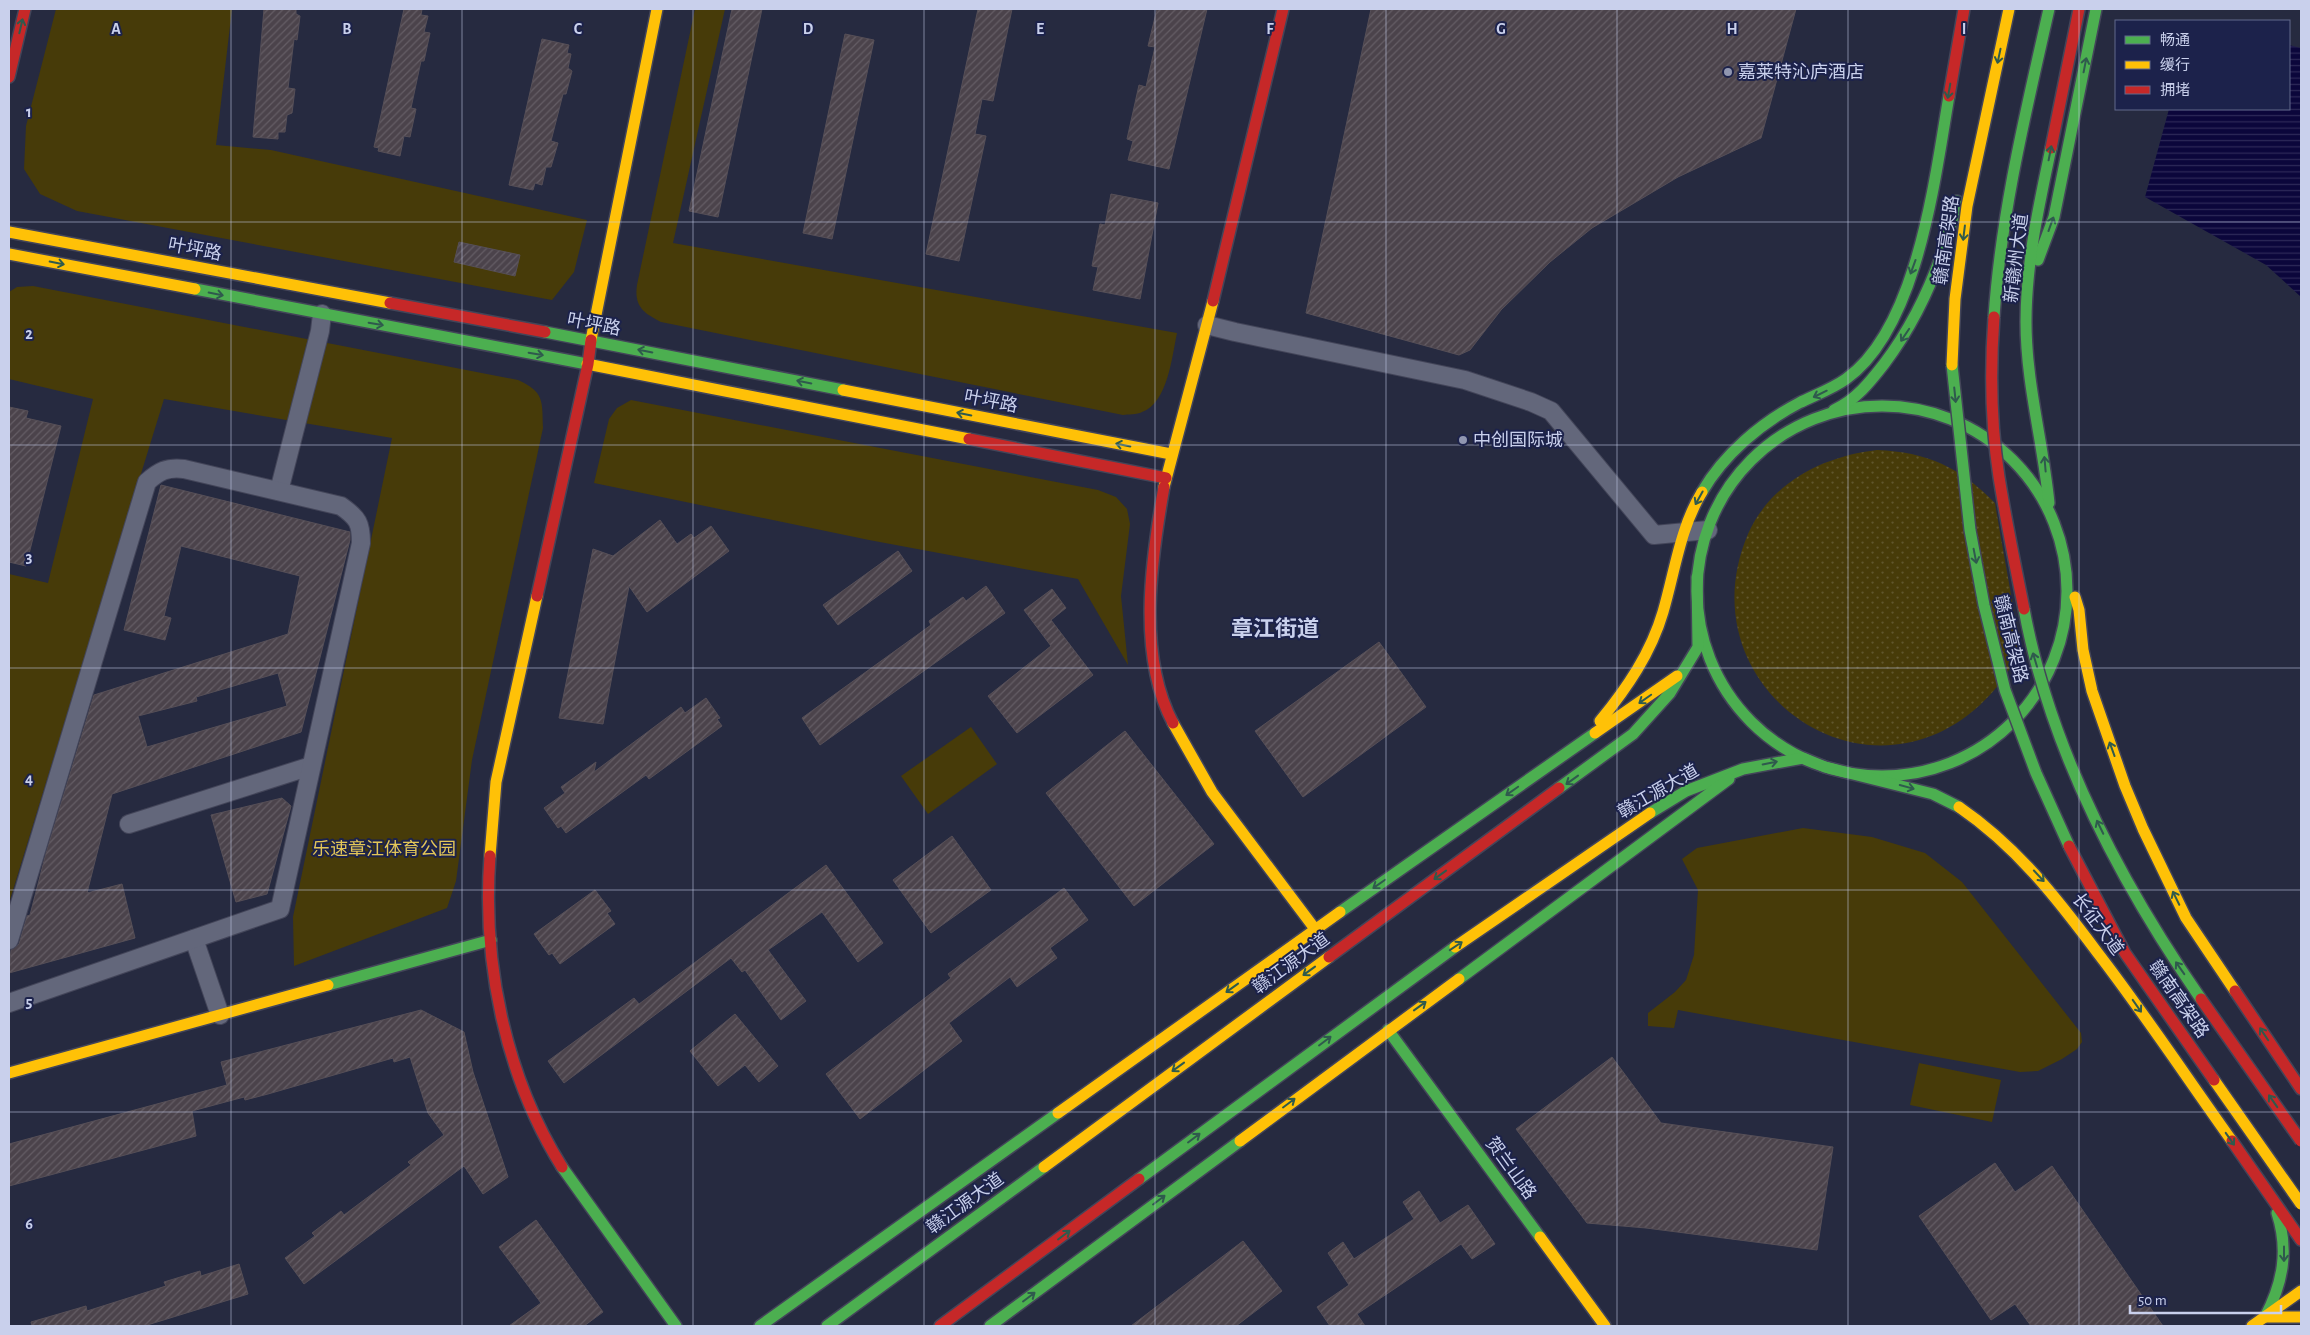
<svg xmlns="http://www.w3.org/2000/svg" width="2310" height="1335" viewBox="0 0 2310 1335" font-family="'Alegreya Sans','Noto Sans SC',sans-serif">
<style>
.green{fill:#473b09}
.garden{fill:url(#garden-dots)}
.water{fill:url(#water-rules)}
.building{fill:url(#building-hatch);stroke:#564f57;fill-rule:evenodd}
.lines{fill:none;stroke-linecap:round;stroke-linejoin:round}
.street-casing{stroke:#434559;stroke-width:20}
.fast-casing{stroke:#434559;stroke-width:14}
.slow-casing{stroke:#434559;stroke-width:14}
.jam-casing{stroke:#434559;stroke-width:14}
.street{stroke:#63677b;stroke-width:18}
.fast{stroke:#4caf50;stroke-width:11}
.slow{stroke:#ffc107;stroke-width:11}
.jam{stroke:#c62828;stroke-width:11}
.fast-bridge-casing{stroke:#434559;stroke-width:14;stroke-linecap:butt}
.slow-bridge-casing{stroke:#434559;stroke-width:14;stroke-linecap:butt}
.jam-bridge-casing{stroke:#434559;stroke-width:14;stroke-linecap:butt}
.fast-bridge{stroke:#4caf50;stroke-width:11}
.slow-bridge{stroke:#ffc107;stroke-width:11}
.jam-bridge{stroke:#c62828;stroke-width:11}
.oneway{stroke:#2f5a4d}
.grid{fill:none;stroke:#c9d0ec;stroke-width:1;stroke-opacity:0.55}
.poi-dot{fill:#9096b0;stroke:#1c224b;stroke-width:2}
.labels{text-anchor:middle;stroke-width:4;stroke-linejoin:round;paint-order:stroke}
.poi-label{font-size:18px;fill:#c9d0ec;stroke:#1c224b;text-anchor:start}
.street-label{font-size:18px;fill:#c9d0ec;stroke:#1c224b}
.park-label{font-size:18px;fill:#e3c658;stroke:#1c224b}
.district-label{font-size:22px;font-weight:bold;fill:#c9d0ec;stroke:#1c224b}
.grid-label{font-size:16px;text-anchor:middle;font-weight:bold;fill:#c9d0ec;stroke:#1c224b;stroke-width:4;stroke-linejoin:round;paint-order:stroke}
</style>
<defs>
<pattern id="garden-dots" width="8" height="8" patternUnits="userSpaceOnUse" patternTransform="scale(1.25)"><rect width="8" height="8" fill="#473b09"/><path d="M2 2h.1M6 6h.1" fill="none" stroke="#60562d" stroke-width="1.8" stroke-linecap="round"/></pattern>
<pattern id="water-rules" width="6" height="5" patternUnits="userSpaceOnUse" patternTransform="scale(1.25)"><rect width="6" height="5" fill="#0b063b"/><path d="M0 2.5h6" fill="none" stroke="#2d2958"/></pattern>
<pattern id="building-hatch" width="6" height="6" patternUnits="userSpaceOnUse" patternTransform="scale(1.25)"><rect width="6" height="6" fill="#4b434b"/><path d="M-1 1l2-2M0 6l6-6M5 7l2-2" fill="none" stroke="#645d65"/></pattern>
</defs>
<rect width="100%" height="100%" fill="#262a40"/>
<g class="green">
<path d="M 56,9 L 232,9 L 216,145 L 271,150 L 587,220 L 574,272 L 552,300 L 77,211 L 40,194 L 24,169 L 26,126 Z"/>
<path d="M 695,9 L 725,9 L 673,243 L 1177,333 C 1172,356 1168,403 1142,412 C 1137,415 1128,414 1123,415 L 661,322 C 643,313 634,306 637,285 Z"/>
<path d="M 33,286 L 518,380 C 545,392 542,402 543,428 L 472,760 L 456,881 L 447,908 L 294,966 L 293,917 L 392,438 L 164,399 L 9,903 L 9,574 L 48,583 L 93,399 L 9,379 L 9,292 L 17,287 Z"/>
<path d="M 631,400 L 1098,490 L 1116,497 L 1127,509 L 1130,524 L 1121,596 L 1128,665 L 1078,579 L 869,540 L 594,483 L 609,419 L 617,408 Z"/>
<path d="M 971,727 L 997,764 L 928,814 L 901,776 Z"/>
<path d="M 1803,828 L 1872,837 L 1925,853 L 1962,882 L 2081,1033 L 2082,1042 L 2077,1049 L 2062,1059 L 2038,1071 L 2020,1072 L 1678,1010 L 1674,1028 L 1648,1026 L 1648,1013 L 1675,992 L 1686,980 L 1694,955 L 1698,890 L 1682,859 L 1697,848 Z"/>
<path d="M 1919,1063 L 2001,1080 L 1992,1122 L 1910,1105 Z"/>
</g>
<path class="garden" d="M 1877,450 C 1927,452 1960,467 1995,503 C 2001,540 2008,576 2014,612 C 2016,622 2022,637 2019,647 C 2013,669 1996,690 1980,705 C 1861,814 1684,684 1748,534 C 1771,482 1824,456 1877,450 Z"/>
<path class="water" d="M 2289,45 L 2301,48 L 2301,297 L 2266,265 L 2145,197 L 2169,109 L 2289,109 Z"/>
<g class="building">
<path d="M 264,9 L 296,9 L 296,14 L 300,16 L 297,40 L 294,39 L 288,88 L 295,89 L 292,113 L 287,115 L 285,132 L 278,132 L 278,139 L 253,137 Z"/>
<path d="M 404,9 L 422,9 L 421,15 L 428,16 L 424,32 L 430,33 L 424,61 L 421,61 L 411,108 L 416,109 L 410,137 L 404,136 L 400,156 L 378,151 L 379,148 L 374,147 Z"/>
<path d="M 732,9 L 762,9 L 718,217 L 689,211 Z"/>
<path d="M 978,9 L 1012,9 L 993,101 L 982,99 L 975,134 L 986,136 L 959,261 L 926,254 Z"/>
<path d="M 1157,9 L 1207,9 L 1169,169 L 1128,160 L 1133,141 L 1127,139 L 1139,85 L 1146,87 L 1155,47 L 1148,46 Z"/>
<path d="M 1371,9 L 1796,9 L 1761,138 L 1678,177 L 1592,228 L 1550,262 L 1501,310 L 1470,350 L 1459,355 L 1306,313 Z"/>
<path d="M 845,34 L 874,40 L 832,239 L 803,233 Z"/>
<path d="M 542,39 L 569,45 L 567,53 L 571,54 L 568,68 L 572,71 L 566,94 L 563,94 L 551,141 L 558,143 L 551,167 L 546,167 L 542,185 L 535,183 L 533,190 L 509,185 Z"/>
<path d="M 1111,194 L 1158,203 L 1140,299 L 1093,290 L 1098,267 L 1092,266 L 1100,224 L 1105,225 Z"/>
<path d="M 459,242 L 520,255 L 515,276 L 454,262 Z"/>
<path d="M 9,407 L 28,411 L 26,418 L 61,426 L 26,566 L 9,562 Z"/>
<path d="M 161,485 L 350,532 L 350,540 L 301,732 L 112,794 L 87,893 L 122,884 L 135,938 L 9,973 L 11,950 L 19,944 L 27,916 L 30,915 L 46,853 L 94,695 L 288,634 L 300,576 L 181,546 L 164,616 L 171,618 L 165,640 L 124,630 ZM 278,673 L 287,706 L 147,747 L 138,716 L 197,701 L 196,697 Z"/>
<path d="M 660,520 L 677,544 L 691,534 L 694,538 L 711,526 L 729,551 L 647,612 L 629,586 L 603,724 L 559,718 L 593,549 L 613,556 Z"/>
<path d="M 898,551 L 912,571 L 838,625 L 823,605 Z"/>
<path d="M 986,586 L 1005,613 L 820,745 L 802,718 L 931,625 L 929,621 L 963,597 L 966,601 Z"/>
<path d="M 1052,589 L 1066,608 L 1051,620 L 1093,675 L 1017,733 L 988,696 L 1051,646 L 1024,610 Z"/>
<path d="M 1379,642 L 1426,707 L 1303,797 L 1255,731 Z"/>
<path d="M 706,698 L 720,718 L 717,719 L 722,726 L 649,779 L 646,775 L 566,833 L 561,826 L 558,828 L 544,808 L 565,793 L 561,787 L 596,762 L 594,772 L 681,707 L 685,713 Z"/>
<path d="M 1125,731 L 1214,844 L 1134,906 L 1046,793 Z"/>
<path d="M 282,798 L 291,806 L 267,894 L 236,902 L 211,815 Z"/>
<path d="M 952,836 L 991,890 L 931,933 L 893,880 Z"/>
<path d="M 826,865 L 883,943 L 858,962 L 822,912 L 768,950 L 806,1001 L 781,1020 L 745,970 L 742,972 L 731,958 L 564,1083 L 548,1061 L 634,998 L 639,1004 Z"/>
<path d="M 1064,888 L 1088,920 L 1050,948 L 1057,958 L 1017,987 L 1010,977 L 949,1023 L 962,1041 L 860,1119 L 826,1074 L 951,978 L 948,974 Z"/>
<path d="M 595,890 L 611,911 L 607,913 L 615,924 L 560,964 L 552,953 L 549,955 L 534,934 Z"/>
<path d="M 421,1010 L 464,1032 L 473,1072 L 508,1177 L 483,1194 L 464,1166 L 304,1284 L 285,1258 L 315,1236 L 312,1233 L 341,1211 L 344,1215 L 411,1165 L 408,1162 L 444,1135 L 428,1113 L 410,1057 L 394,1062 L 393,1058 L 268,1094 L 245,1100 L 244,1097 L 192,1111 L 196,1136 L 9,1186 L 9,1144 L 227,1085 L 221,1062 Z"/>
<path d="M 735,1014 L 778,1066 L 759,1082 L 745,1065 L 718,1086 L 690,1051 Z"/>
<path d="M 1612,1057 L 1661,1123 L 1833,1147 L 1817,1250 L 1646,1228 L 1587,1223 L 1516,1129 Z"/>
<path d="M 1995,1163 L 2015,1192 L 2052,1166 L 2163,1326 L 2031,1326 L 2015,1304 L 1991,1320 L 1919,1216 Z"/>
<path d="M 1419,1191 L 1440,1223 L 1468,1205 L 1495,1244 L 1472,1259 L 1461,1244 L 1357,1314 L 1365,1326 L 1330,1326 L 1317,1307 L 1349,1285 L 1328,1253 L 1343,1242 L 1354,1259 L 1414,1219 L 1403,1202 Z"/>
<path d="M 536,1220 L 603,1312 L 584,1326 L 509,1326 L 541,1303 L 499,1247 Z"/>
<path d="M 1243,1241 L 1282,1291 L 1236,1326 L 1131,1326 Z"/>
<path d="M 239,1264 L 248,1294 L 144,1326 L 32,1326 L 31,1322 L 86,1306 L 87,1311 L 166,1286 L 164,1282 L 200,1271 L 201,1276 Z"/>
</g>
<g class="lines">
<g class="street-casing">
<g id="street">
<path d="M 1207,325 L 1235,332 L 1465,380 L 1531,402 L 1551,411 L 1654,535 L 1708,530"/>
<path d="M 279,491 L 320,331 L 322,314"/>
<path d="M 129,824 L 311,766"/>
<path d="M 194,939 L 220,1015"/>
<path d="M 9,940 L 147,482 C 159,471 167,467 184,469 L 341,506 C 358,518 361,523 361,543 L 280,909 L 9,1003"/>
</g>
</g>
<g class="fast-casing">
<g id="fast">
<path d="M 2038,260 L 2054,217 L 2096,9"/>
<path d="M 195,289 L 587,364"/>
<path d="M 545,332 L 843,390"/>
<circle cx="1882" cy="591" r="185"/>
<path d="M 1834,410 C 1856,400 1870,382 1884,364 C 1921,315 1943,261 1957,201"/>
<path d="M 1702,492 C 1724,454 1761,423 1799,403 C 1815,395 1832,389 1846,379 C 1918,328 1935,177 1949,96"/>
<path d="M 2049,503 C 2043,442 2026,383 2026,322 C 2026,263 2039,205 2051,148"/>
<path d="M 1559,788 L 1633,734 L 1670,693 L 1698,647 L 1697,577"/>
<path d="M 1650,813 L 1686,791 L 1743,769 L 1803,758 L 1825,767 L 1933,794 L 1959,807"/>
<path d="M 1340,912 L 1595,733"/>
<path d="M 1459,979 L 1729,779"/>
<path d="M 328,985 L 491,940"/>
<path d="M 1388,1030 L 1540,1237"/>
<path d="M 562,1167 L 676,1326"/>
<path d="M 1139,1179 L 1455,947"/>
<path d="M 2265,1317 C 2283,1283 2289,1250 2277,1213"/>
<path d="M 760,1326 L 1058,1113"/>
<path d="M 827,1326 L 1044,1167"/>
<path d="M 990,1326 L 1240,1141"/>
</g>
</g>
<g class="slow-casing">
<g id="slow">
<path d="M 9,232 L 390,303"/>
<path d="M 9,254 L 195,289"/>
<path d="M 591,340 L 657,9"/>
<path d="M 587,364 L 969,439"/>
<path d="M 843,390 L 1171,454"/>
<path d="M 1164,487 L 1213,301"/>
<path d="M 2075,597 L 2079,610 L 2083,650 L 2092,691 L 2125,786 L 2143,829 L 2186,918 L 2235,991"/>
<path d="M 1600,721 C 1627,688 1651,653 1663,612 C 1675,571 1680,528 1702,492"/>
<path d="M 1173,723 L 1212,792 L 1315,929"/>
<path d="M 1595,733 L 1677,676"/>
<path d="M 1959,807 C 2016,846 2056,897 2097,952 C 2144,1013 2187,1078 2232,1141"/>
<path d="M 490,856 L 496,782 L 537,596"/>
<path d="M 1455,947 L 1650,813"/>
<path d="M 9,1073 L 328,985"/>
<path d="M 1058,1113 L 1340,912"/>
<path d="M 1240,1141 L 1459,979"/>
<path d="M 1044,1167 L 1329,957"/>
<path d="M 1540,1237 L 1605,1326"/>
<path d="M 2265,1317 L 2301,1317"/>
<path d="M 2252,1326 L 2301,1291"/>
</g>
</g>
<g class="jam-casing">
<g id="jam">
<path d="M 9,77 L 25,9"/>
<path d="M 1949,96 L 1964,9"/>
<path d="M 2051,148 L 2079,9"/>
<path d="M 1213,301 L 1283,9"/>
<path d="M 390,303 L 545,332"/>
<path d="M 969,439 L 1166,478"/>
<path d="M 1164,487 C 1151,560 1137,655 1173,723"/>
<path d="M 537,596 L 588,364 L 591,340"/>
<path d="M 490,856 C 482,962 505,1076 562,1167"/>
<path d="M 1329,957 L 1559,788"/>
<path d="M 2235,991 L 2301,1089"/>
<path d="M 2232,1141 L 2301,1240"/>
<path d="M 940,1326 L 1139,1179"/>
</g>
</g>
<use href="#street" class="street"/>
<use href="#fast" class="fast"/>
<use href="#slow" class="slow"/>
<use href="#jam" class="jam"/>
<g class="fast-bridge-casing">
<g id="fast-bridge">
<path d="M 1994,317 C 2001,213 2026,111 2049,9"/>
<path d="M 1952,365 L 1970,530 L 1984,605 L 2005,690 L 2036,773 L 2069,846"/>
<path d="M 2024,609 C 2050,750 2120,882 2201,999"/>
</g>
</g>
<g class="slow-bridge-casing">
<g id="slow-bridge">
<path d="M 1952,365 L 1955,299 L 1967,206 L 2009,9"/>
<path d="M 2214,1080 L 2301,1204"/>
</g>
</g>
<g class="jam-bridge-casing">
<g id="jam-bridge">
<path d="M 1994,317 C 1990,370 1991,425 1999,477 C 2006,521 2015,565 2024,609"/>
<path d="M 2069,846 L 2125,953 L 2214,1080"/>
<path d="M 2201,999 L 2301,1141"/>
</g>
</g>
<use href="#fast-bridge" class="fast-bridge"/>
<use href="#slow-bridge" class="slow-bridge"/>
<use href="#jam-bridge" class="jam-bridge"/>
</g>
<defs><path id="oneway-shaft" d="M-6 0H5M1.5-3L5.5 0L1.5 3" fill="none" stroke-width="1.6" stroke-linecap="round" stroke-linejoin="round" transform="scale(1.25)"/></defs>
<g class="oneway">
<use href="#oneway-shaft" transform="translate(21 26) rotate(-77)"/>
<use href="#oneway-shaft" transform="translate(1999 56) rotate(102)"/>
<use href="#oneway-shaft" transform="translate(2085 65) rotate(-79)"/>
<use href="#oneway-shaft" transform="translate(1949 91) rotate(100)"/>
<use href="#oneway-shaft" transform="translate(2050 153) rotate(-79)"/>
<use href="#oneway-shaft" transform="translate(2051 224) rotate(-70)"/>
<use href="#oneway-shaft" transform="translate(1964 233) rotate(97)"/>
<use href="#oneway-shaft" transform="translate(57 263) rotate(11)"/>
<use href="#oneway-shaft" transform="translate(1913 267) rotate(110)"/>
<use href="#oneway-shaft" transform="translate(216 294) rotate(11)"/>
<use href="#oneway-shaft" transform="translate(376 324) rotate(10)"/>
<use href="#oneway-shaft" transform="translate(1905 335) rotate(124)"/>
<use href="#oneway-shaft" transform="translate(645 351) rotate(-169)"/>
<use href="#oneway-shaft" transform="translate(536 354) rotate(10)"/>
<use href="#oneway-shaft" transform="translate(804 382) rotate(-169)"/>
<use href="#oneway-shaft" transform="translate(1820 394) rotate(154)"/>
<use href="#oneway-shaft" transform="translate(1955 395) rotate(84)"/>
<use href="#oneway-shaft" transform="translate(964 414) rotate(-169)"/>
<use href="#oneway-shaft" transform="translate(1123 445) rotate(-169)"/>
<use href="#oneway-shaft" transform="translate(2045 464) rotate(-95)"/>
<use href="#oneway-shaft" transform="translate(1699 498) rotate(119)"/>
<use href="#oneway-shaft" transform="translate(1975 556) rotate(79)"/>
<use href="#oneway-shaft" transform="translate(2035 660) rotate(-107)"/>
<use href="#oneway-shaft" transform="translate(1645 699) rotate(145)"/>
<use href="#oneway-shaft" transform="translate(2112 749) rotate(-110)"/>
<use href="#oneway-shaft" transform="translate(1770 763) rotate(-11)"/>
<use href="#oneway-shaft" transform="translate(1572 780) rotate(144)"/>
<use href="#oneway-shaft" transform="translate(1907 787) rotate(15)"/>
<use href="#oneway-shaft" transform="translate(1512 791) rotate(145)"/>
<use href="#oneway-shaft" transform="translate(2100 827) rotate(-116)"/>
<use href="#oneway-shaft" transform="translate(1440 875) rotate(144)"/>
<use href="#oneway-shaft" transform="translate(2039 876) rotate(47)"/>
<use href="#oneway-shaft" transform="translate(1379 884) rotate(145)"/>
<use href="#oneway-shaft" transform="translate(2176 898) rotate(-116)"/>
<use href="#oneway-shaft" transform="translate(1456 946) rotate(-34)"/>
<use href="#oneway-shaft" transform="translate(2180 968) rotate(-125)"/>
<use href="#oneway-shaft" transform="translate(1309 971) rotate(144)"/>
<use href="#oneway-shaft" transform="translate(1232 988) rotate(144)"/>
<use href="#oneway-shaft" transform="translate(1420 1006) rotate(-36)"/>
<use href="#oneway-shaft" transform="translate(2137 1006) rotate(55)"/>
<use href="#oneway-shaft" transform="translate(2264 1034) rotate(-124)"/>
<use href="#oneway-shaft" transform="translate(1325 1041) rotate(-37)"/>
<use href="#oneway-shaft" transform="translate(1178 1067) rotate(144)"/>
<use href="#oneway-shaft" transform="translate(2273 1101) rotate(-125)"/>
<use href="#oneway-shaft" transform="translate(1289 1103) rotate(-37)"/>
<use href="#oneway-shaft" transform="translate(1194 1138) rotate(-37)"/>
<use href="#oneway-shaft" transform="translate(2230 1139) rotate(55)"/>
<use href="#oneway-shaft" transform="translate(1159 1200) rotate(-37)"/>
<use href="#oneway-shaft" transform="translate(1064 1235) rotate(-37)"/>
<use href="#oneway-shaft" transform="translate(2284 1254) rotate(90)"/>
<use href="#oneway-shaft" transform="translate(1029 1297) rotate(-37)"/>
</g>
<path class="grid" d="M 231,9 L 231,1326M 462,9 L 462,1326M 693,9 L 693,1326M 924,9 L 924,1326M 1155,9 L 1155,1326M 1386,9 L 1386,1326M 1617,9 L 1617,1326M 1848,9 L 1848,1326M 2079,9 L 2079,1326M 9,222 L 2301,222M 9,445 L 2301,445M 9,668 L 2301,668M 9,890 L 2301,890M 9,1112 L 2301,1112"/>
<g class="poi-dot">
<circle cx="1728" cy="72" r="5"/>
<circle cx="1463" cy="440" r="5"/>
</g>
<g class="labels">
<g class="poi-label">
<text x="1738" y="78">嘉莱特沁庐酒店</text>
<text x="1473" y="446">中创国际城</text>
</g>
<g class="street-label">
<text transform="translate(1946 240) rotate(-82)" y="6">赣南高架路</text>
<text transform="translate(195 249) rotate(11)" y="6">叶坪路</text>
<text transform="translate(2016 258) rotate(-83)" y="6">新赣州大道</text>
<text transform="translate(594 324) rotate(11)" y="6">叶坪路</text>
<text transform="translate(991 401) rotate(11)" y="6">叶坪路</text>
<text transform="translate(2011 639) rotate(76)" y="6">赣南高架路</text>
<text transform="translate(1658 791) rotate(-30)" y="6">赣江源大道</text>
<text transform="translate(2098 924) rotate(53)" y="6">长征大道</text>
<text transform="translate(1291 963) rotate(-36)" y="6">赣江源大道</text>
<text transform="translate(2179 999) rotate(55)" y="6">赣南高架路</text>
<text transform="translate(1511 1168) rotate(54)" y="6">贺兰山路</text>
<text transform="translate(965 1203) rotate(-36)" y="6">赣江源大道</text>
</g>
<g class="park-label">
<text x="384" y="855">乐速章江体育公园</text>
</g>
<g class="district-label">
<text x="1275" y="636">章江街道</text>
</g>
</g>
<g class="grid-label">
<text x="116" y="34">A</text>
<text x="347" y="34">B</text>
<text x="578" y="34">C</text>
<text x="808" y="34">D</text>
<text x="1040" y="34">E</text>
<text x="1270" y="34">F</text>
<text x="1501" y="34">G</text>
<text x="1732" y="34">H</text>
<text x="1964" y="34">I</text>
<text x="29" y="117">1</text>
<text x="29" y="339">2</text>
<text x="29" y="562">3</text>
<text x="29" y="784">4</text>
<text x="29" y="1007">5</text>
<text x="29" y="1229">6</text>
</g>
<rect width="2310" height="1335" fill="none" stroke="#c9d0ec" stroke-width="20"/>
<rect x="2115" y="20" width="175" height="90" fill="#1c224b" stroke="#61688b"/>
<rect x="2125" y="36" width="25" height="8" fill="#4caf50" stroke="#61688b"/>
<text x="2160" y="45" font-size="15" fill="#c9d0ec">畅通</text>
<rect x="2125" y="61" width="25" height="8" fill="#ffc107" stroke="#61688b"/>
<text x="2160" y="70" font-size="15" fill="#c9d0ec">缓行</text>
<rect x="2125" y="86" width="25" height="8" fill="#c62828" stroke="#61688b"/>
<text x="2160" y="95" font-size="15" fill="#c9d0ec">拥堵</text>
<path d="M2130 1305v8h151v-8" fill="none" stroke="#c9d0ec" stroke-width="2.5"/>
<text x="2138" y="1305" font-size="15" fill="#c9d0ec" stroke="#1c224b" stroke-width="4" paint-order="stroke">50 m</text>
</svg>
